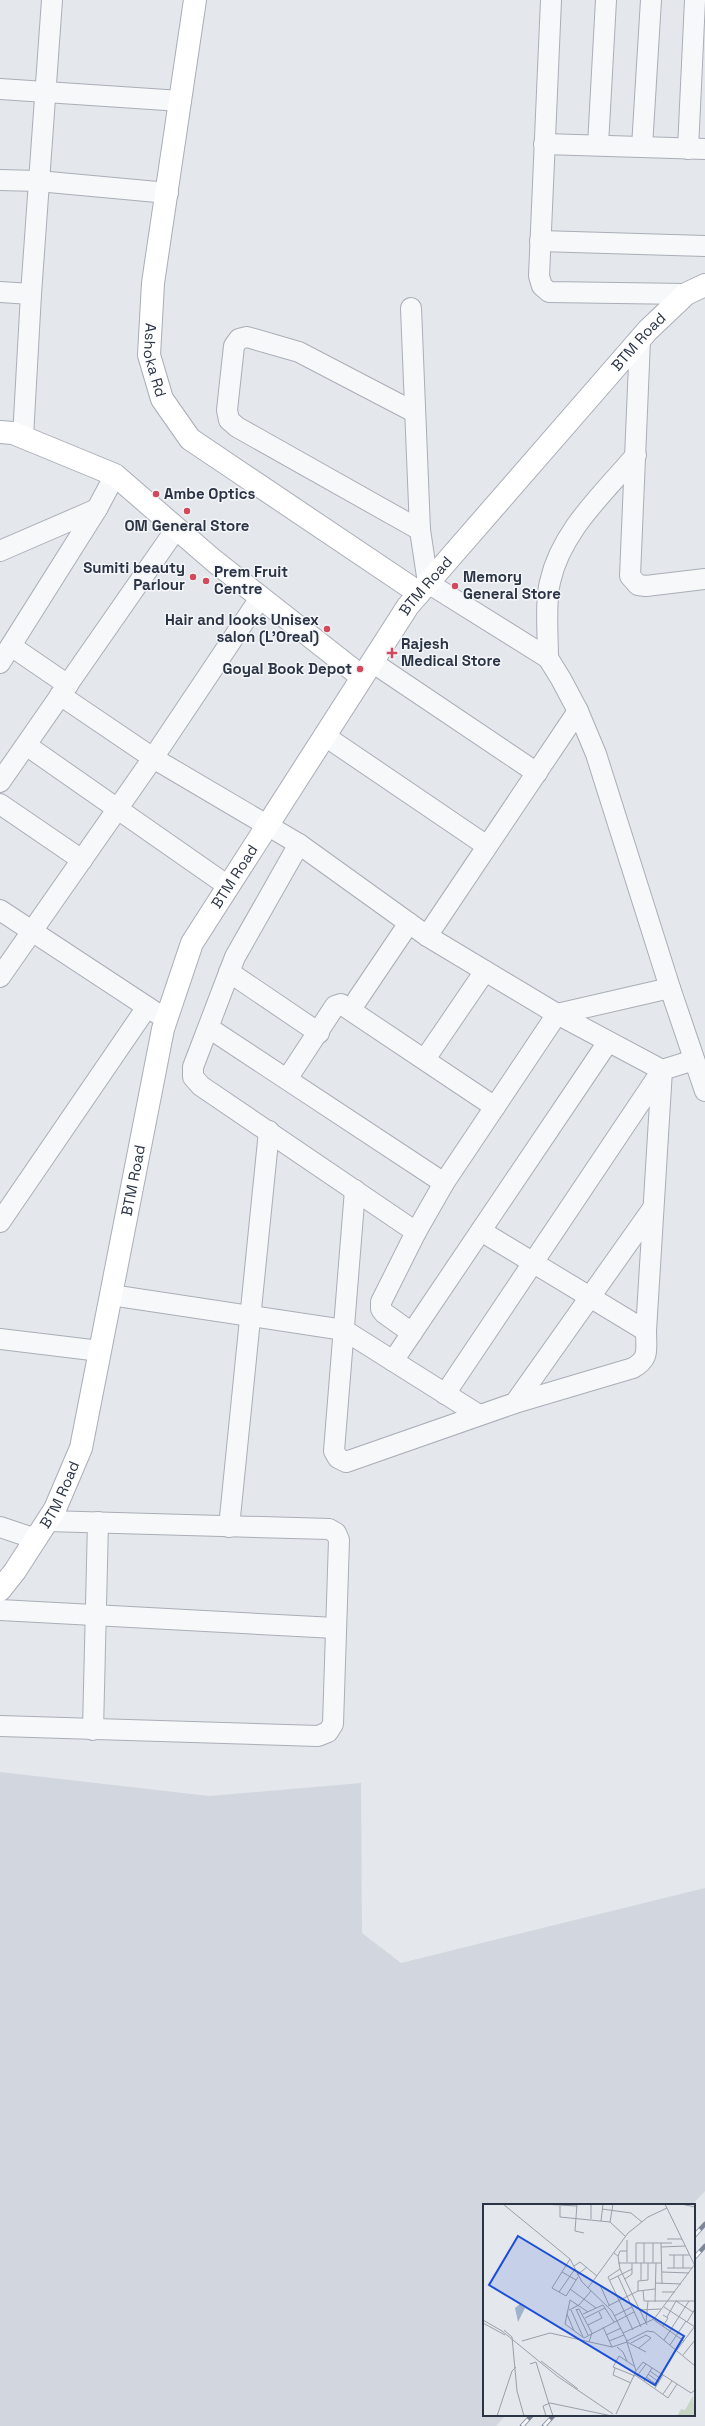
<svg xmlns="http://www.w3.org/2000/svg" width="705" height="2426" viewBox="0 0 705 2426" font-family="'Space Grotesk',sans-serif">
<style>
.built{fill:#d2d6de}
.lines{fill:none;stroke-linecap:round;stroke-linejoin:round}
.street-casing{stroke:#a9aeb7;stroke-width:22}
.secondary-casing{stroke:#a9aeb7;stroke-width:24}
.street{stroke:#f7f8fa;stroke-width:20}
.secondary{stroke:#fff;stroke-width:22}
.rail-casing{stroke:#7d8696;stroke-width:4.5}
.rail{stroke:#f4f6f9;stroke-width:3;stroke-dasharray:9;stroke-linecap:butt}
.poi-dot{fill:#d1495b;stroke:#f4f6f9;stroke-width:1.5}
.labels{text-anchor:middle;stroke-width:3;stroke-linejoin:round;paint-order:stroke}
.street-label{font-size:15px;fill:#2b3445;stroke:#f4f6f9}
.poi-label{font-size:15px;font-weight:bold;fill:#2b3445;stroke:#f4f6f9;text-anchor:start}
.inset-road{fill:none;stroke:#9a9fa9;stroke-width:1}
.view{fill:#1d4ed8;fill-opacity:0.15;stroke:#1d4ed8;stroke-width:2}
.inset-edge{fill:none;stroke:#2b3445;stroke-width:2}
</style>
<rect width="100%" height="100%" fill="#e4e7ec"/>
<path class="built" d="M 0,1772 L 209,1796 L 361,1783 L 362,1933 L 401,1963 L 705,1888 L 705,2191 L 692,2205 L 484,2205 L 484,2415 L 506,2415 L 496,2426 L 0,2426 Z"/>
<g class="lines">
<g class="street-casing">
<g id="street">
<path d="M 551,0 L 539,276 L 542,286 L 549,292 L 686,294"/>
<path d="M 0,89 L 181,101"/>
<path d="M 544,144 L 705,149"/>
<path d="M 598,145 L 606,0"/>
<path d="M 642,147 L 651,0"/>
<path d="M 688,149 L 695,0"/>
<path d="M 0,180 L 38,181 L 168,193"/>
<path d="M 540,241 L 705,246"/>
<path d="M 0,292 L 31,294"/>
<path d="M 411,308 L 420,530 L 428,583 L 548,658 L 561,679 L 578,711 L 596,754 L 670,988 L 705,1091"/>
<path d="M 640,340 L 630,576 L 638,585 L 646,586 L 705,579"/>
<path d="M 414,412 L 299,352 L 247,337 L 239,339 L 234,346 L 227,410 L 229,420 L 237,427 L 420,530"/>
<path d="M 23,437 L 31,294 L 52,0"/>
<path d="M 0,551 L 97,509"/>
<path d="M 11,646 L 68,685"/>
<path d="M 548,658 C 548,636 545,602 550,582 C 561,531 604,493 636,455"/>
<path d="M 372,662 L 537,773"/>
<path d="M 0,663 L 97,509 L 115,475"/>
<path d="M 60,695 L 153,758 L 299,844 L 427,936 L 557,1014 L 662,1070"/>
<path d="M 325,736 L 487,846"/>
<path d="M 26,745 L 228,886"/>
<path d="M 0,782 L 176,529"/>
<path d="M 0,804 L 82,860"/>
<path d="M 299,844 L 235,957 L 193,1067 L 193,1077 L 201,1086 L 416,1232"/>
<path d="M 0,910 L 158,1014"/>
<path d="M 427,936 L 578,711"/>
<path d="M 229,972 L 319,1033"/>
<path d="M 0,977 L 153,758 L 260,598"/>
<path d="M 351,1009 L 409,923"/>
<path d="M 209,1028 L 444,1183"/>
<path d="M 425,1059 L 485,971"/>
<path d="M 287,1079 L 335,1006 L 341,1004 L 495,1107"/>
<path d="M 355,1190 L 334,1451 L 338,1458 L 346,1462 L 515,1403 L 633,1368 C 650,1358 646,1350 646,1331 L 662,1070"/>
<path d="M 0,1222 L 147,1007"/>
<path d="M 481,1231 L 646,1331"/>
<path d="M 111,1295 L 344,1330 L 479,1415"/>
<path d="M 412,1333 L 384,1313 L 381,1309 L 381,1302 L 416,1232 L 444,1183 L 557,1014 L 670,988"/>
<path d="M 0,1339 L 100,1351"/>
<path d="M 393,1361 L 608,1042"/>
<path d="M 445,1394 L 662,1070 L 694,1060"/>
<path d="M 515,1403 L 653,1208"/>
<path d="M 0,1527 L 36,1539"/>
<path d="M 229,1527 L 269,1131"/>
<path d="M 0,1610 L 335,1628"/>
<path d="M 0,1726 L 318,1736 L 328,1732 L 333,1724 L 339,1540 L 336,1533 L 329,1529 L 47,1521"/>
<path d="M 93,1730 L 98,1522"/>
</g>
</g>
<g class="secondary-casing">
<g id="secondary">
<path id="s1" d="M 195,0 L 153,283 L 149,355 L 162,399 L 190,439 L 419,593"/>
<path d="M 0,432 L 13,433 L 115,475 L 213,560 L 362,677"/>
<path id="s2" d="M 0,1590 L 15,1571 L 55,1509 L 81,1448 L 163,1029 L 192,943 L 408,606 L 648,330 L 686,294 L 705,285"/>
</g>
</g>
<use href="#street" class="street"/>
<use href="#secondary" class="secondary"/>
<g class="rail-casing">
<g id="rail">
<path d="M 694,2236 L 705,2224"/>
<path d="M 694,2258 L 705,2246"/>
<path d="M 522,2426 L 532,2415"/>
<path d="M 544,2426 L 554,2415"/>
</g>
</g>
<use href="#rail" class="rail"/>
</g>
<g class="poi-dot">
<circle cx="156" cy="494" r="4"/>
<circle cx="187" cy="511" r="4"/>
<circle cx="193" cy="577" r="4"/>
<circle cx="206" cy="581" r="4"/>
<circle cx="455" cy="586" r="4"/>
<circle cx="327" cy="629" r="4"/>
<path d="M390 647h4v4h4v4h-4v4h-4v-4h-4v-4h4z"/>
<circle cx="360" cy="669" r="4"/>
</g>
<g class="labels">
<g class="street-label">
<text dy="5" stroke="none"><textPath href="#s2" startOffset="1433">BTM Road</textPath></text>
<text dy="5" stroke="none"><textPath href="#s1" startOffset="364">Ashoka Rd</textPath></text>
<text dy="5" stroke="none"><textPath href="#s2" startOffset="1109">BTM Road</textPath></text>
<text dy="5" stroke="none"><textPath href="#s2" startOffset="761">BTM Road</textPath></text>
<text dy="5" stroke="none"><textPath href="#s2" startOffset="437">BTM Road</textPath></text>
<text dy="5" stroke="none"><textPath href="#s2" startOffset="113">BTM Road</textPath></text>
</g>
<g class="poi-label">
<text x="164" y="499">Ambe Optics</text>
<text x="187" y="531" text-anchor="middle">OM General Store</text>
<text x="185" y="573" text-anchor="end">Sumiti beauty<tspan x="185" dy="17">Parlour</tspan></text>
<text x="214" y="577">Prem Fruit<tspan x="214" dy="17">Centre</tspan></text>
<text x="463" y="582">Memory<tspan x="463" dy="17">General Store</tspan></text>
<text x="319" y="625" text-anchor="end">Hair and looks Unisex<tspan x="319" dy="17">salon (L'Oreal)</tspan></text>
<text x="401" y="649">Rajesh<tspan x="401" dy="17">Medical Store</tspan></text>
<text x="352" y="674" text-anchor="end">Goyal Book Depot</text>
</g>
</g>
<g transform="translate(483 2204)">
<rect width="212" height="212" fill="#e4e7ec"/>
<path d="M 210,192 L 212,212 L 194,212 L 198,205 L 202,206 Z" fill="#c9d6c5"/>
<path d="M 37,100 L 42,104 L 35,118 L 32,104 Z" fill="#9fb4cc"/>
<path class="inset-road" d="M 20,0 L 87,55 L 99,78 L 129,107 L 143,135 L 153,167 L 133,210M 60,0 L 94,2M 94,0 L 92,27 L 101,29M 182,0 L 212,62M 198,0 L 212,3M 77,2 L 77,13 L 127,18 L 142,32M 119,5 L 148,9 L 159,18M 108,15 L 108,0M 118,17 L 120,0M 127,18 L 130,0M 184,35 L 199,35M 144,36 L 144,58M 178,39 L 179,80M 178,43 L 202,42M 131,49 L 135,52 L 137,65 L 164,121M 186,51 L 206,51M 191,51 L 191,64M 135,52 L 137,47 L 144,47M 87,55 L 69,84 L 83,92 L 95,73M 135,59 L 178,59M 153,59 L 153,39 L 189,39M 161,59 L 161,39M 170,59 L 170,39M 91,62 L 97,58 L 114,72M 184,64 L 209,64M 200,64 L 200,51M 137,65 L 125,73 L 150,126M 79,68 L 93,76M 179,68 L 206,69M 94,71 L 104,63M 135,72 L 158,123M 142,75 L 149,70 L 149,59M 127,76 L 149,65M 158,76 L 158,59M 172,79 L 198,80M 117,81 L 126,101M 105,84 L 145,29 L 165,13 L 184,4M 87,85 L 113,104M 160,86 L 161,97 L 212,97M 155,87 L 155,77 L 165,76 L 165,59M 76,88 L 92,65M 179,88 L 192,88M 172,98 L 173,59M 125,102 L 155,87 L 172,85M 181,103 L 212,123M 93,105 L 105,131M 86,106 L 96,101 L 108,87M 88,106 L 100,133M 93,106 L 96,105 L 109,129 L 106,138M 156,106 L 178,105M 84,110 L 91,127M 100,110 L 120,101 L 131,118M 131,112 L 149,103M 184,113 L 193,97 L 210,108M 102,114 L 122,104M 0,116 L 19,127 L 74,172 L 130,210M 171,116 L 201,137M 163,118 L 165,97M 204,118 L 212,105M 0,119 L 22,131M 105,121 L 119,114 L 116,108M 180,122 L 185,114 L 180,111M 120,123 L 129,143M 21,126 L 29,133 L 34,187 L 41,212M 140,129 L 171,115 L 212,60M 123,131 L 138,124M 101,134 L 82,120 L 87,96 L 105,108M 101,134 L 151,108M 181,136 L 206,97M 39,137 L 67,129 L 129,143 L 144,138 L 163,148M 126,137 L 141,131M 144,137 L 164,127 L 171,128 L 212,162M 148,139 L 163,131 L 168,134 L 156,144M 187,141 L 203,117M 134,143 L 140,148 L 144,157M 194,146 L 212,122M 200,151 L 212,136M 58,157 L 95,185M 47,160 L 53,158 L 66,200M 151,162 L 136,152 L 130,163 L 152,172M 132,164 L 130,171 L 148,179M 153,167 L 160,158 L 208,189 L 212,186M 167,167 L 178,175M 165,170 L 176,178M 152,171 L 185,194 L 194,180M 154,172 L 163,160M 163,173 L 174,181M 161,177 L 169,164M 172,184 L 180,171M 180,190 L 189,177M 66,200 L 70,212M 14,212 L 29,167 L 33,163M 63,212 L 60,202 L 67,199 L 129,212"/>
<path class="view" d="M 35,32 L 201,132 L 172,181 L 6,81 Z"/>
<rect width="212" height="212" class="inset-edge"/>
</g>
</svg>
